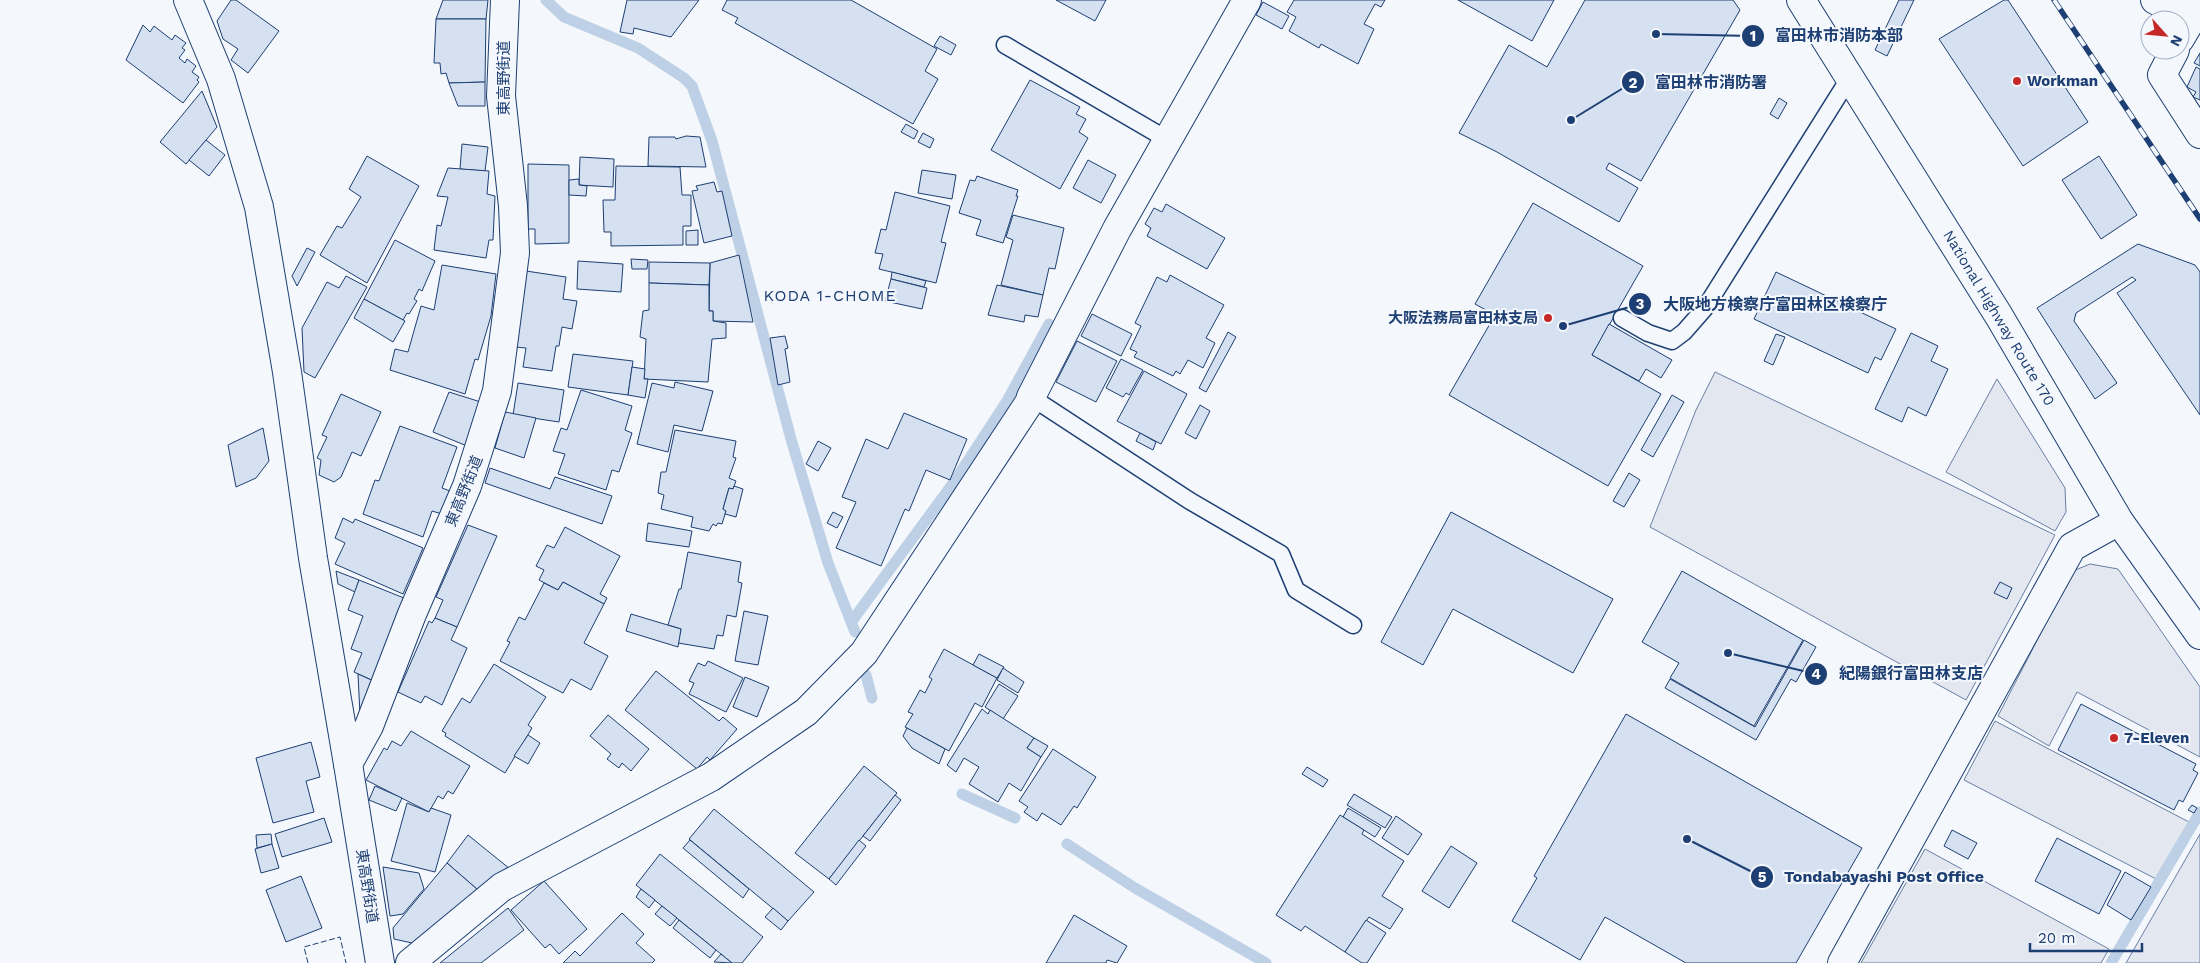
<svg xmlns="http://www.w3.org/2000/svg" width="2200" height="963" viewBox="0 0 2200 963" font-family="'Work Sans','Noto Sans JP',sans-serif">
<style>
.parking{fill:#e3e8f0;stroke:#687fa3}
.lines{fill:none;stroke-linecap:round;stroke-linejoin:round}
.stream{stroke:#bed0e5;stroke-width:11}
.building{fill:#d5e0f0;stroke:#1d3f73}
.lane-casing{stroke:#1d3f73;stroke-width:19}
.street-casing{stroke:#1d3f73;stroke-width:30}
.secondary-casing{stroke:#1d3f73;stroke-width:30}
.highway-casing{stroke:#1d3f73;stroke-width:30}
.lane{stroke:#f4f7fb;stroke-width:16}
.street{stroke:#f4f7fb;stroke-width:28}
.secondary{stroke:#f4f7fb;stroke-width:28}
.highway{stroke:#f4f7fb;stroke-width:28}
.rail-casing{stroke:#1d3f73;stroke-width:5.5}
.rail{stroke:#f4f7fb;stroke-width:4;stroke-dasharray:11;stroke-linecap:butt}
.fence{stroke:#1d3f73;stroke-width:1;stroke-dasharray:6 2.5;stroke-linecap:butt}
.poi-dot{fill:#c62828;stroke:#f4f7fb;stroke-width:2}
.labels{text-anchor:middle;stroke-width:4;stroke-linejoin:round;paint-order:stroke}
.street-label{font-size:15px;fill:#1d3f73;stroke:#f4f7fb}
.poi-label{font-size:15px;font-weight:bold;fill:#1d3f73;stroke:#f4f7fb;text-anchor:start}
.neighbourhood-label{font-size:16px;letter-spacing:1px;fill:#1d3f73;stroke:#f4f7fb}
.leader{fill:none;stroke:#1d3f73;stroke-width:2}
.callout-dot{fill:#1d3f73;stroke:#f4f7fb;stroke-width:2}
.mark-label{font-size:15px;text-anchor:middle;font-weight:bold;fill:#fff}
.callout-label{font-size:16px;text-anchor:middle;font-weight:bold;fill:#1d3f73;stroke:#f4f7fb;stroke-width:4;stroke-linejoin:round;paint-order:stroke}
</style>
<rect width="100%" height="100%" fill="#f4f7fb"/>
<g class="parking">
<path d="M 1715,372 L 2055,535 L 1966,700 L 1650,527 L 1696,410 Z"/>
<path d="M 1997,379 L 2065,488 L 2066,512 L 2055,531 L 1946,472 Z"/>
<path d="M 2090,564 L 2118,569 L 2200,687 L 2200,757 L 2077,692 L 2049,746 L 1998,716 L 2073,571 Z"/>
<path d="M 1995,721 L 2189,822 L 2158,880 L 1964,780 Z"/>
<path d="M 2200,834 L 2200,963 L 2126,963 Z"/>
<path d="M 1925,849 L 2109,949 L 2101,963 L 1861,963 Z"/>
</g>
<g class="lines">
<g class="stream">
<path d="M 546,0 L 564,17 L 638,48 L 684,78 L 692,86 L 712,141 L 791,439 L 828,563 L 855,632"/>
<path d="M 852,621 L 954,482 L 1007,401 L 1049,324"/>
<path d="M 866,675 L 872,698"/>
<path d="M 962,794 L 1015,818"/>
<path d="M 1067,844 L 1135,888 L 1266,963"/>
<path d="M 2111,963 L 2200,812"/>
</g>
</g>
<g class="building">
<path d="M 231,0 L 236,0 L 279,31 L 248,73 L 231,60 L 238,49 L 223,39 L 217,21 Z"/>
<path d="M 443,0 L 488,0 L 486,19 L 436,19 Z"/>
<path d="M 627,0 L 699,0 L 671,37 L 634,28 L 633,34 L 620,32 Z"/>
<path d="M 727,0 L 851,0 L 937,49 L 925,71 L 938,79 L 913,124 L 735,23 L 738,18 L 722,10 Z"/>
<path d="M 1056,0 L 1106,0 L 1095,21 Z"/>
<path d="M 1294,0 L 1385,0 L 1381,7 L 1375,4 L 1364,24 L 1374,29 L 1358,64 L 1321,44 L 1319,48 L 1289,31 L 1296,17 L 1287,12 Z"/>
<path d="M 1458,0 L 1554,0 L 1532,41 Z"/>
<path d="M 1585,0 L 1733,0 L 1740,10 L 1641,181 L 1609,163 L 1606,169 L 1638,188 L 1619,222 L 1497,152 L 1459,133 L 1509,45 L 1547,67 Z"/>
<path d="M 1899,0 L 1914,0 L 1887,56 L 1875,50 Z"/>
<path d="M 2004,0 L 2008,0 L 2088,122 L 2023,166 L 1939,39 Z"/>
<path d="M 1263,2 L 1289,16 L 1282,29 L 1256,15 Z"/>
<path d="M 436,19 L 486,19 L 485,82 L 449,83 L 446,73 L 441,74 L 440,63 L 434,63 Z"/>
<path d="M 143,25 L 150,32 L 154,26 L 172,40 L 175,35 L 186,43 L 182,48 L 185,50 L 179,58 L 185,63 L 187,59 L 196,66 L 192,72 L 199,77 L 197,80 L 199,82 L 183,103 L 126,60 Z"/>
<path d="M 940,36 L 956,45 L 951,55 L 934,46 Z"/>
<path d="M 2200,53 L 2200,66 L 2194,63 Z"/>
<path d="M 2196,67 L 2200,69 L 2200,100 L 2193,97 L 2196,92 L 2187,87 Z"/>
<path d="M 1030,80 L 1080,107 L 1076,114 L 1086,119 L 1079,132 L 1088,138 L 1060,189 L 991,150 Z"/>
<path d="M 485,82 L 485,106 L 458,106 L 449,83 Z"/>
<path d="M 202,91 L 217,127 L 186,164 L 160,142 Z"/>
<path d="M 1779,98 L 1787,103 L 1778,119 L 1770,114 Z"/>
<path d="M 906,124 L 918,131 L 914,139 L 901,132 Z"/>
<path d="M 923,133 L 934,139 L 930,148 L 918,142 Z"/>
<path d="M 686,136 L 700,137 L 706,167 L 648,166 L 649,137 L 675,137 L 676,139 Z"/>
<path d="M 206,140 L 225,155 L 209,176 L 189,160 Z"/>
<path d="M 462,144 L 488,147 L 485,171 L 460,169 Z"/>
<path d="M 367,156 L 419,186 L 367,283 L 320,255 L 337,226 L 342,228 L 361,197 L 349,189 Z"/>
<path d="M 2099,156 L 2137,215 L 2101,239 L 2062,180 Z"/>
<path d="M 580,157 L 614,159 L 613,187 L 579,185 Z"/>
<path d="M 1088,160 L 1116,175 L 1101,203 L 1073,188 Z"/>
<path d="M 528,164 L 569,165 L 569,243 L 535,244 L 535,229 L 528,229 Z"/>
<path d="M 616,166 L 680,167 L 682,195 L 691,195 L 691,226 L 683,226 L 683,245 L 611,246 L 611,232 L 604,232 L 603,200 L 615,200 Z"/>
<path d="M 448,168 L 489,171 L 487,194 L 495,196 L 493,240 L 489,240 L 486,258 L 434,250 L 437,225 L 441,226 L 448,197 L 437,196 Z"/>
<path d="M 922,170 L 956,175 L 952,199 L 918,193 Z"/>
<path d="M 977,176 L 1018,190 L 1016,196 L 1018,196 L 1003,243 L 976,235 L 981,220 L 959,213 L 970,180 L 975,181 Z"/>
<path d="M 579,179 L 579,185 L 587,186 L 586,196 L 569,195 L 569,180 Z"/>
<path d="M 714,182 L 717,192 L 722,191 L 732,236 L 704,243 L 692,191 L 698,190 L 696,186 Z"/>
<path d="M 895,192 L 950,206 L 941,242 L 946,243 L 936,283 L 879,269 L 883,254 L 875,253 L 881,229 L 886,230 Z"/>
<path d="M 1533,203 L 1643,266 L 1592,355 L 1661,394 L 1608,486 L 1449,395 L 1495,315 L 1475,304 Z"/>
<path d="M 1166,204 L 1225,238 L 1207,269 L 1147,236 L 1151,228 L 1145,224 L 1154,208 L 1162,212 Z"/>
<path d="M 1013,215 L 1064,228 L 1055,269 L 1049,268 L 1043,295 L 1001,285 L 1013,240 L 1006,237 Z"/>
<path d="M 698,230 L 698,245 L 686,245 L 686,231 Z"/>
<path d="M 395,240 L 435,261 L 422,291 L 419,289 L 414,299 L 417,301 L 409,314 L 407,313 L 403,320 L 364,299 Z"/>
<path d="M 2138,244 L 2195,265 L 2200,272 L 2200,415 L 2117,293 L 2136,280 L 2132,277 L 2076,313 L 2074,321 L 2117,383 L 2095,399 L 2037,308 Z"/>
<path d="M 307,248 L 315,252 L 297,286 L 292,276 Z"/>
<path d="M 739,255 L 753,322 L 713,321 L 713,311 L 709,311 L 710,263 Z"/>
<path d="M 631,259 L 648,260 L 647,269 L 632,269 Z"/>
<path d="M 578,261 L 623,264 L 621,292 L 577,289 Z"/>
<path d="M 649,262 L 710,263 L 709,285 L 649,283 Z"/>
<path d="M 442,265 L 496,274 L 491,316 L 478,360 L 475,359 L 465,394 L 390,370 L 395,349 L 408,352 L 421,306 L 434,310 Z"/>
<path d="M 526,271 L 566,277 L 563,299 L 577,301 L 572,329 L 562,327 L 559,346 L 556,346 L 552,371 L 523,367 L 526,348 L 515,347 Z"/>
<path d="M 892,272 L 926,281 L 924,287 L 891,279 Z"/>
<path d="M 1776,272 L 1896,329 L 1881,360 L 1875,357 L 1868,373 L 1754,319 Z"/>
<path d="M 1170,275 L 1224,305 L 1206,338 L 1215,343 L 1203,368 L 1188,360 L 1180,374 L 1176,371 L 1173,376 L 1134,357 L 1137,352 L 1130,349 L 1141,326 L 1135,323 L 1157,277 L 1167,282 Z"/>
<path d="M 346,276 L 367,287 L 315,378 L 304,372 L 302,328 L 327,282 L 339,288 Z"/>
<path d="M 891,279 L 927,288 L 922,309 L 885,301 Z"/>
<path d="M 649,283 L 709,285 L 709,311 L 713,311 L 713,321 L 726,323 L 726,338 L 712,339 L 708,382 L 644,379 L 646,339 L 640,337 L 643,311 L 649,310 Z"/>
<path d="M 997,285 L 1043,295 L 1038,317 L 1025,315 L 1024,322 L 988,315 Z"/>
<path d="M 364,299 L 405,321 L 393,342 L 354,318 Z"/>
<path d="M 1092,314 L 1132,334 L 1121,356 L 1081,336 Z"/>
<path d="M 1609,324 L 1672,360 L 1661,378 L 1646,369 L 1639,381 L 1592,355 Z"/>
<path d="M 1228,332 L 1236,337 L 1206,392 L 1199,388 Z"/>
<path d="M 1911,333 L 1938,346 L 1931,361 L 1948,369 L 1926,416 L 1908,407 L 1902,422 L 1875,409 Z"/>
<path d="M 1776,334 L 1785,337 L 1773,365 L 1764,361 Z"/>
<path d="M 785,336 L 788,348 L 785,349 L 790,382 L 778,385 L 770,338 Z"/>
<path d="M 1077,341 L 1117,361 L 1096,402 L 1056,382 Z"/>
<path d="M 573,354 L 633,361 L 628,395 L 568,387 Z"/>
<path d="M 1121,359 L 1143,370 L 1129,395 L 1126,393 L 1123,397 L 1106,388 Z"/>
<path d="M 632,367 L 645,369 L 644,379 L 648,379 L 645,398 L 628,395 Z"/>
<path d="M 1144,371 L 1187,394 L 1161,444 L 1117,421 Z"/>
<path d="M 675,382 L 713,391 L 702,431 L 674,425 L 668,452 L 637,444 L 652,383 L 674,388 Z"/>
<path d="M 518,383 L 564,390 L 559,422 L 513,415 Z"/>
<path d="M 581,390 L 632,406 L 625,430 L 632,433 L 619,472 L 612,470 L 606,490 L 558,474 L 565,454 L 553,451 L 561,428 L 567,430 Z"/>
<path d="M 449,392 L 484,403 L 467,446 L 433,432 Z"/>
<path d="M 341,394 L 381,412 L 361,456 L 352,452 L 341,477 L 334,482 L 319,475 L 321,460 L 317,458 L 327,437 L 322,435 Z"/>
<path d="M 1672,395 L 1684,402 L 1653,457 L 1641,450 Z"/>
<path d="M 1200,405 L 1210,411 L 1196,439 L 1185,433 Z"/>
<path d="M 505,412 L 536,418 L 524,458 L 495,448 Z"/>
<path d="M 904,413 L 967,439 L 950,480 L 926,470 L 909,511 L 905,509 L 881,566 L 836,548 L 856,502 L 842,497 L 866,439 L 888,449 Z"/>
<path d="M 400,426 L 457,447 L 442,488 L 450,491 L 442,514 L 432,511 L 423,537 L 363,514 L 375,480 L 379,481 Z"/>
<path d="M 263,428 L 269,461 L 256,478 L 236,487 L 228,445 Z"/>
<path d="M 675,430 L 736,441 L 733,457 L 736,458 L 729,478 L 736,481 L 733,489 L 729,488 L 723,509 L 726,511 L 722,524 L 718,523 L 716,526 L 713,524 L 709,531 L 691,527 L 693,517 L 661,509 L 664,495 L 658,493 L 661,472 L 666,472 Z"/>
<path d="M 1140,433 L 1156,442 L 1153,450 L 1136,441 Z"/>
<path d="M 818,441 L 831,448 L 818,471 L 806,464 Z"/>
<path d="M 490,468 L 550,489 L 555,477 L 612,496 L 602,524 L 485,483 Z"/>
<path d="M 1629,473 L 1640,480 L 1624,507 L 1613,501 Z"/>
<path d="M 734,486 L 743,489 L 736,517 L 725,514 L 726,511 L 723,509 L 729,488 L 733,489 Z"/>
<path d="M 833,512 L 843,517 L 837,528 L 827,523 Z"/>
<path d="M 1451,512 L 1613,599 L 1573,673 L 1453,609 L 1423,665 L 1381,642 Z"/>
<path d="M 343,518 L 353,523 L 355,519 L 423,548 L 403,594 L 335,564 L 345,543 L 335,538 Z"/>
<path d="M 648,523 L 692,531 L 689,547 L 646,541 Z"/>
<path d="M 468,525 L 497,536 L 457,627 L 435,618 L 443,600 L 436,597 Z"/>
<path d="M 565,527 L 620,556 L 600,594 L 607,598 L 604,604 L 563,582 L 558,590 L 539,580 L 544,570 L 536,566 L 547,545 L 554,548 Z"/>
<path d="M 688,552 L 741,562 L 738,582 L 742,583 L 736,617 L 727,615 L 723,636 L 717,635 L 714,649 L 678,643 L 681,629 L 668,625 L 679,589 L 681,589 Z"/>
<path d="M 336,571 L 359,580 L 355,592 L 338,584 Z"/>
<path d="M 1682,571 L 1803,640 L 1754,726 L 1670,678 L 1679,663 L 1642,642 Z"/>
<path d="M 359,580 L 404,598 L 378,683 L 354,672 L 362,653 L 351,649 L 363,616 L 348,610 Z"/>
<path d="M 563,582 L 604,604 L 584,643 L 608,656 L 591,690 L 571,679 L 563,693 L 500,661 L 510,642 L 507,641 L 519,617 L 525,620 L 544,583 L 558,590 Z"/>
<path d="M 2000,582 L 2012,588 L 2007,599 L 1994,593 Z"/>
<path d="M 744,611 L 768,616 L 758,665 L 735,661 Z"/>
<path d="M 631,614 L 681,629 L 678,647 L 626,631 Z"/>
<path d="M 435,618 L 457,627 L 451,640 L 467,648 L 442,705 L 425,696 L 421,703 L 398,692 L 429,621 L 432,623 Z"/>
<path d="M 1804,640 L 1816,647 L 1796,682 L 1791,679 L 1756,740 L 1665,688 L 1670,679 L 1755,727 Z"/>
<path d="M 944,649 L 997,678 L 982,707 L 975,703 L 949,751 L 905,727 L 913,714 L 908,712 L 920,690 L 925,693 L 932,679 L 929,677 Z"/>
<path d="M 979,654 L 1004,667 L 997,678 L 973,665 Z"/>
<path d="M 708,661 L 743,678 L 726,712 L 689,694 L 694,683 L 689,681 L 698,663 L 705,666 Z"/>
<path d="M 494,664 L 546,697 L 528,725 L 532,728 L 505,773 L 445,736 L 446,733 L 442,731 L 462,698 L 470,703 Z"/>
<path d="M 1003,668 L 1024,682 L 1018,693 L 997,680 Z"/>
<path d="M 656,671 L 719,721 L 723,717 L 737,729 L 710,760 L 707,757 L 697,769 L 625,710 Z"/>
<path d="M 358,674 L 378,683 L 360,715 Z"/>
<path d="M 745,677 L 769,687 L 757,717 L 733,707 Z"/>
<path d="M 999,684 L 1018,696 L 1003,719 L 985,707 Z"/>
<path d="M 2081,704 L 2196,764 L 2193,770 L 2198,773 L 2183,802 L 2179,800 L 2174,810 L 2058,750 Z"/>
<path d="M 982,709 L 988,714 L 990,710 L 1034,738 L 1027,748 L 1041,757 L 1021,791 L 1009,783 L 998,802 L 969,784 L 979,767 L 964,758 L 956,772 L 947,765 Z"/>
<path d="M 1626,714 L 1862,848 L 1796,963 L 1686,963 L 1605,917 L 1580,960 L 1512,921 L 1537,878 L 1534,876 Z"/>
<path d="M 608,715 L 649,749 L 631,771 L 622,763 L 619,768 L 607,759 L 611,754 L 590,736 Z"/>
<path d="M 907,728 L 945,749 L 939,764 L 912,748 L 903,736 Z"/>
<path d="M 411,731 L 470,766 L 453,794 L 448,791 L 443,799 L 438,796 L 429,812 L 366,780 L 384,748 L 387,750 L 392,741 L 401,746 Z"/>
<path d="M 528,735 L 540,743 L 528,764 L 514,756 Z"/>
<path d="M 1034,738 L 1048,746 L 1041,757 L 1027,748 Z"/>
<path d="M 311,742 L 320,777 L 306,781 L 314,812 L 273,823 L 256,758 Z"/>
<path d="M 1053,749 L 1096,777 L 1077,808 L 1074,806 L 1061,825 L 1042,813 L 1037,821 L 1024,812 L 1028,807 L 1019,801 Z"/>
<path d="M 864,766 L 897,793 L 829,879 L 795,853 Z"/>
<path d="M 1307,767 L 1328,780 L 1323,787 L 1302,774 Z"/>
<path d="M 375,786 L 402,798 L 396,811 L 369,800 Z"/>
<path d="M 1354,794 L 1392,817 L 1385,828 L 1347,805 Z"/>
<path d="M 895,795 L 901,800 L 870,841 L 863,836 Z"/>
<path d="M 407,803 L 429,812 L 431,808 L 451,815 L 435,872 L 391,861 Z"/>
<path d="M 2192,805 L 2197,808 L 2194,813 L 2188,810 Z"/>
<path d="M 1348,808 L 1381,828 L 1375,837 L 1343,817 Z"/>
<path d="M 714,809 L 814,892 L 788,921 L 689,839 Z"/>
<path d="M 1340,815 L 1364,830 L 1362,834 L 1404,861 L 1382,896 L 1403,909 L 1390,929 L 1369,917 L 1345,952 L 1305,926 L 1301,931 L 1276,915 Z"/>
<path d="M 1396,816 L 1422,834 L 1408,855 L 1382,838 Z"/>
<path d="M 324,818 L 332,842 L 282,857 L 275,834 Z"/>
<path d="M 1952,830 L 1977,843 L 1968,859 L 1944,846 Z"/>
<path d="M 271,834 L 272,844 L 257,848 L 256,835 Z"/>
<path d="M 468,835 L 510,869 L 478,890 L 447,863 Z"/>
<path d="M 2057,838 L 2121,871 L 2099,914 L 2035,881 Z"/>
<path d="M 690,840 L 749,889 L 743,898 L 683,848 Z"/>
<path d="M 859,840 L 866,846 L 836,885 L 829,879 Z"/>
<path d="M 272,844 L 279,868 L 261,873 L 255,849 Z"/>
<path d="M 1451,846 L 1477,863 L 1449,908 L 1422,891 Z"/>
<path d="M 660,854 L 763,937 L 742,963 L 732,963 L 636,885 Z"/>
<path d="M 447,863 L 478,890 L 412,943 L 394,939 L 393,928 Z"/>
<path d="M 383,867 L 419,873 L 424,889 L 403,914 L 390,916 Z"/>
<path d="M 2125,872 L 2151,887 L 2131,920 L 2107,905 Z"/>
<path d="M 301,876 L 322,928 L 286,942 L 266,890 Z"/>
<path d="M 544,881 L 587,929 L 559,954 L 550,944 L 545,948 L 511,910 Z"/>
<path d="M 641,889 L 655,900 L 649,908 L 636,897 Z"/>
<path d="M 662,906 L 677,918 L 670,926 L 655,914 Z"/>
<path d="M 508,908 L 524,930 L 481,963 L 440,963 Z"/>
<path d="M 773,908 L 788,921 L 781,930 L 765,917 Z"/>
<path d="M 622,913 L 644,934 L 636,943 L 655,960 L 652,963 L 563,963 L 575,951 L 580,956 Z"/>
<path d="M 1074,915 L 1127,946 L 1117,963 L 1107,960 L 1106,963 L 1046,963 Z"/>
<path d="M 679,920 L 716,950 L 710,958 L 673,928 Z"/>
<path d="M 1366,920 L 1386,933 L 1367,963 L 1362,963 L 1345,952 Z"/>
<path d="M 721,954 L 732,963 L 714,962 Z"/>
</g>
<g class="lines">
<g class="lane-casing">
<g id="lane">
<path d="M 1005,45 L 1168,140"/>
<path d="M 1622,318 L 1648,333 L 1672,341 L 1684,332 L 1705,308 L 1850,77"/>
<path d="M 1031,397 L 1190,501 L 1281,554 L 1296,590 L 1353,625"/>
</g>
</g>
<g class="street-casing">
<g id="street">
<path d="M 2155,0 L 2191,17"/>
<path d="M 2180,39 L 2200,5"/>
<path d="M 2175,50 L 2162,75 L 2200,134"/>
<path d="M 380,963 L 348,764 L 369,726 L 412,614 L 467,486 L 497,391 L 515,253 L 513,206 L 501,96 L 505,0"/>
<path d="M 410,963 L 502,887 L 711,777 L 806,712 L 864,653 L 1029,403 L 1031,397 L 1117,229 L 1247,0"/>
<path d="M 1842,963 L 2072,547 L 2119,521"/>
</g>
</g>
<g class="secondary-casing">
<path id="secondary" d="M 188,0 L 221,79 L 259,207 L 287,372 L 313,558 L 348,764"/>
</g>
<g class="highway-casing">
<path id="highway" d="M 1801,0 L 1999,316 L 2119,521 L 2200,635"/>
</g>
<use href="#lane" class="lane"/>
<use href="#street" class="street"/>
<use href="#secondary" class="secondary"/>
<use href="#highway" class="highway"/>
<g class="rail-casing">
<path id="rail" d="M 2054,0 L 2200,219"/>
</g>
<use href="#rail" class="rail"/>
<path class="fence" d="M 308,963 L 304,947 L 340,937 L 346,963"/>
</g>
<g class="poi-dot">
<circle cx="2017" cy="81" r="5"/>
<circle cx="1548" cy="318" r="5"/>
<circle cx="2114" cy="738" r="5"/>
</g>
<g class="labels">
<g class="street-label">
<text transform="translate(504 78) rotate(-90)" y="5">東高野街道</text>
<text transform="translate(1999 318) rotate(59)" y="5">National Highway Route 170</text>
<text transform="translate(464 491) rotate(-68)" y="5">東高野街道</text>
<text transform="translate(367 886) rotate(81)" y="5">東高野街道</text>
</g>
<g class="poi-label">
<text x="2027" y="86">Workman</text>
<text x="1538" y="323" text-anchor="end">大阪法務局富田林支局</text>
<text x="2124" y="743">7-Eleven</text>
</g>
<g class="neighbourhood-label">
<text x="830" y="301">KODA 1-CHOME</text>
</g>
</g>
<path class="leader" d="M1656 34L1753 36M1571 120L1633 82M1563 326L1640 304M1728 653L1816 674M1687 839L1762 877"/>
<g class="callout-dot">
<circle cx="1656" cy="34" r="5"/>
<circle cx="1571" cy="120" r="5"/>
<circle cx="1563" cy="326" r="5"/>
<circle cx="1728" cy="653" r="5"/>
<circle cx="1687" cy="839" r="5"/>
<circle cx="1753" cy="36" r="12"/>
<circle cx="1633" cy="82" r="12"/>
<circle cx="1640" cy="304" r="12"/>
<circle cx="1816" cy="674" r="12"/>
<circle cx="1762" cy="877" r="12"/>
</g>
<g class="mark-label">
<text x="1753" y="41">1</text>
<text x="1633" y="88">2</text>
<text x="1640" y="309">3</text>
<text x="1816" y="679">4</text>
<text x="1762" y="882">5</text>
</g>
<g class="callout-label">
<text x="1839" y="41">富田林市消防本部</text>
<text x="1711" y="88">富田林市消防署</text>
<text x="1775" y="310">大阪地方検察庁富田林区検察庁</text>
<text x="1911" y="679">紀陽銀行富田林支店</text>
<text x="1884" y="882">Tondabayashi Post Office</text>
</g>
<g transform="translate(2165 35) rotate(117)"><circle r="24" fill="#f4f7fb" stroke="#9eadc5"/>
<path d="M0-4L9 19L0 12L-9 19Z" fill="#c62828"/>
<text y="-8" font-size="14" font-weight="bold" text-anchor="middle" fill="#1d3f73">N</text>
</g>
<path d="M2030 943v8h112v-8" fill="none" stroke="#1d3f73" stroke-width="2.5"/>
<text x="2038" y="943" font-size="15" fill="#1d3f73" stroke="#f4f7fb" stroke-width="4" paint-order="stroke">20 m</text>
</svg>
